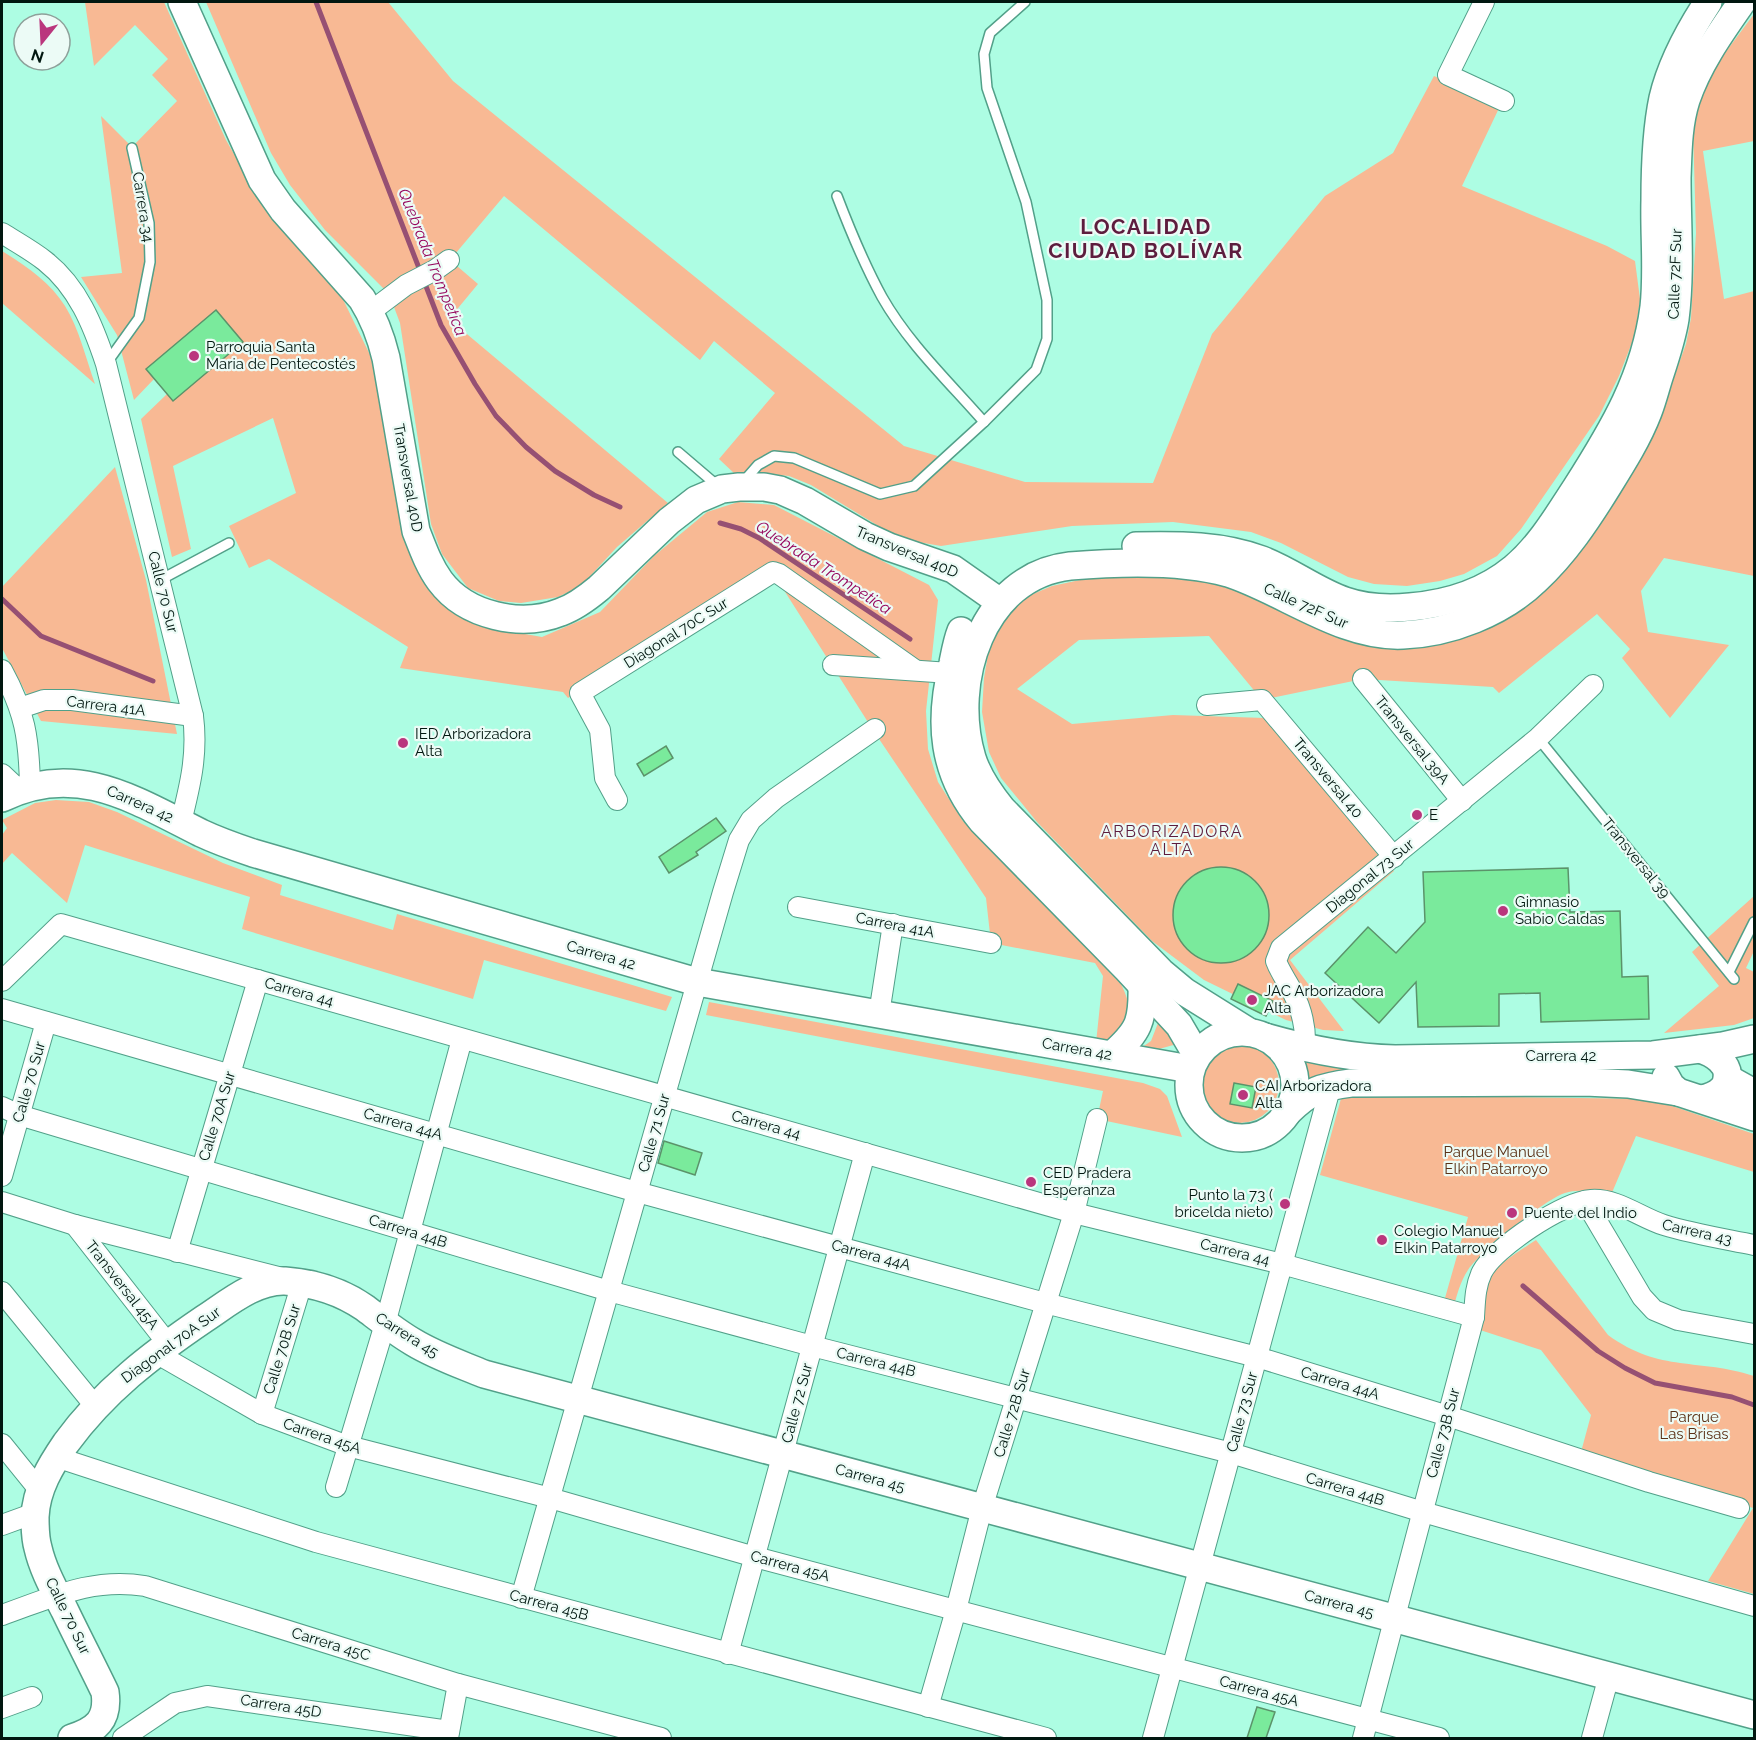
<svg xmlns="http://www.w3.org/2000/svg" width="1756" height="1740" viewBox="0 0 1756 1740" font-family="Raleway,sans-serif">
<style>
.green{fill:#f8b994}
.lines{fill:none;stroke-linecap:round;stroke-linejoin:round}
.stream{stroke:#965073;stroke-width:5}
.building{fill:#7aea9c;stroke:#5b936a;stroke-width:1.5}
.lane-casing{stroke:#52a089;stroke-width:12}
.street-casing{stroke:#52a089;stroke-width:22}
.secondary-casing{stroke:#52a089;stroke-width:30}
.lane{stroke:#fff;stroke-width:9}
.street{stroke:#fff;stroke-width:20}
.secondary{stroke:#fff;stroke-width:27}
.poi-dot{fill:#ba367d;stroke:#ecfbf6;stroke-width:2}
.labels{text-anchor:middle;stroke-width:4.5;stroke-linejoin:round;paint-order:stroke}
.street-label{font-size:15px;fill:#011710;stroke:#ecfbf6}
.poi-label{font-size:15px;fill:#011710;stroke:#ecfbf6;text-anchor:start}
.park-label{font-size:15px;fill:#5b3116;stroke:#ecfbf6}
.water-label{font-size:16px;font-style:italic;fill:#96075e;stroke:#ecfbf6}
.neighbourhood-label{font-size:16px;letter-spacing:1.5px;fill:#5d1d3e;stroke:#ecfbf6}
.district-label{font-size:21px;font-weight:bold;letter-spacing:1.5px;fill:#5d1d3e;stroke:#ecfbf6}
</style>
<rect width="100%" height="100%" fill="#adfde3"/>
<g class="green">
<path d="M 85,2 L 164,2 L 226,140 L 265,209 L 337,287 L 371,357 L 390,450 L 400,513 L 496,629 L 542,637 L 600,612 L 654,556 L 707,512 L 738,502 L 774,505 L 929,585 L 938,600 L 926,711 L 928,749 L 938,782 L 963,821 L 1121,984 C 1136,1014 1132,1036 1096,1043 L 1103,976 L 1095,963 L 991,943 L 986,898 L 873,730 L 773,573 L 568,698 L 563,692 L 400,668 L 408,647 L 269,559 L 249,568 L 229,526 L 296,493 L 273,418 L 173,466 L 191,549 L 172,557 L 141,419 L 167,394 L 173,401 L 242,342 L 215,311 L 146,369 L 154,379 L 134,400 L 117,335 L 81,277 L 122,273 L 101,116 L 132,147 L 177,101 L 152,75 L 168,59 L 135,25 L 94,66 Z"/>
<path d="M 206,2 L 388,2 L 453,81 L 904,446 L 1025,482 L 1153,483 L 1212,334 L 1325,196 L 1393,153 L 1434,76 L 1501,104 L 1462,186 L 1607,246 L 1635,261 L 1640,299 L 1635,335 L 1619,376 L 1599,416 L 1521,529 L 1497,556 L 1464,574 L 1440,581 L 1407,586 L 1374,584 L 1348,577 L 1281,543 L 1251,532 L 1173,522 L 1072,526 L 941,546 L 918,542 L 885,530 L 811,485 L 789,476 L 761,473 L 736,475 L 719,459 L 775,393 L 714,341 L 700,360 L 504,196 L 450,260 L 478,284 L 449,319 L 668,503 L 617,547 L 581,586 L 558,597 L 521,603 L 499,601 L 468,588 L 442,554 L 431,524 L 400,323 L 394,307 L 384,289 L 325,230 L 290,185 L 271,153 Z"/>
<path d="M 1754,14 L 1754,141 L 1703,151 L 1724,299 L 1754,291 L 1754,576 L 1664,558 L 1641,591 L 1648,632 L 1729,645 L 1670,718 L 1622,658 L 1630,649 L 1597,614 L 1499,693 L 1493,687 L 1363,679 L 1262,700 L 1209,636 L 1079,640 L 1017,689 L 1072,724 L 1173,715 L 1265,718 L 1394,871 L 1290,960 L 1344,1031 L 1323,1030 L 1286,1020 L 1204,980 L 1152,941 L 1037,822 L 1001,778 L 989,752 L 982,712 L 984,678 L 989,649 L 1003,624 L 1017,603 L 1033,594 L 1052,586 L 1080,580 L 1129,574 L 1210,577 L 1305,614 L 1456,626 L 1660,416 L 1686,344 L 1691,318 L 1696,233 L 1693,129 L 1698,102 L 1707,80 L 1719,61 Z"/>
<path d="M 2,251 C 25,265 50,282 65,306 C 79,328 86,359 95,384 L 2,303 Z"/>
<path d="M 115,467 L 146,580 L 177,734 L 41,721 L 2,648 L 2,587 Z"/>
<path d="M 56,800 L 89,802 L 117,812 L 223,863 L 282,885 L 280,895 L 393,930 L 397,914 L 672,997 L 666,1011 L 484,960 L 473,999 L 242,929 L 250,897 L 85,845 L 67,903 L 12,853 L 2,864 L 2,835 L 7,828 L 2,820 L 35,803 Z"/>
<path d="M 1754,896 L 1754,951 L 1746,968 L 1754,972 L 1754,1018 L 1734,1025 L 1664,1033 L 1719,986 L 1692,952 Z"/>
<path d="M 709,1002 L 1143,1083 L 1160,1089 L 1167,1096 L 1182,1137 L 1097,1119 L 1103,1091 L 706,1015 Z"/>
<path d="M 1158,1023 L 1177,1044 L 1159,1049 L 1141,1048 L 1151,1041 Z"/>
<circle cx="1240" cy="1084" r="39"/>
<path d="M 1305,1059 L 1357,1070 L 1307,1081 Z"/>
<path d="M 1342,1095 L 1652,1099 L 1754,1134 L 1754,1172 L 1636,1136 L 1611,1195 C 1596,1192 1579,1188 1565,1193 C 1545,1199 1479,1253 1468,1270 C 1460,1282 1457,1295 1453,1309 L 1443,1305 L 1468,1217 L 1320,1175 Z"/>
<path d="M 1536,1240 L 1608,1335 C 1660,1373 1700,1358 1754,1376 L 1754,1594 L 1708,1581 L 1753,1508 L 1581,1452 L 1591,1415 L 1541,1350 L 1480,1330 C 1481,1274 1492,1269 1536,1240 Z"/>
</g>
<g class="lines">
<g class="stream">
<path d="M 316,2 L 441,325 L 475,384 L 496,416 L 526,447 L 555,471 L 594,495 L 620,507"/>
<path d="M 720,523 L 741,529 L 759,538 L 910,639"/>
<path d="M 2,599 L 41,636 L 153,681"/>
<path d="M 1523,1286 L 1598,1351 L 1625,1368 L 1655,1383 L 1732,1397 L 1754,1405"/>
</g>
</g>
<g class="building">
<path d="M 216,310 L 243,342 L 173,401 L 146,369 Z"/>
<path d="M 666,746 L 673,758 L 644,776 L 637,764 Z"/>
<path d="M 716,818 L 726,831 L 696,852 L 698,855 L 669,873 L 659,857 Z"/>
<circle cx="1221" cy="915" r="48"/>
<path d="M 1568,868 L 1570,912 L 1620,911 L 1622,977 L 1648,976 L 1649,1019 L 1541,1022 L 1540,993 L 1499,994 L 1499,1026 L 1418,1027 L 1416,982 L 1379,1023 L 1325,973 L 1368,927 L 1396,953 L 1425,922 L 1423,872 Z"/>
<path d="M 1238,984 L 1273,1001 L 1266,1016 L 1231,999 Z"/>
<path d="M 1234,1083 L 1256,1087 L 1252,1108 L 1230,1104 Z"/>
<path d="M 664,1141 L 702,1153 L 695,1175 L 658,1163 Z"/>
<path d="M 1257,1707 L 1275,1712 L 1266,1738 L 1247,1738 Z"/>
</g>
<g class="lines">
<g class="lane-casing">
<g id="lane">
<path d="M 837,196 C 850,230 864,264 882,297 C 908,343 949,382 984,422"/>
<path d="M 106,364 L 139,318 L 150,262 L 149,223 L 132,148"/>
<path d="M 678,452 L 719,487"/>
<path d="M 744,481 L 758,465 L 774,456 L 794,458 L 880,494 L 914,486 L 984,422 L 1036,370 L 1047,339 L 1047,300 L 1026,202 L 987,88 L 984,54 L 990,33 L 1025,2"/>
<path d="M 160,580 L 229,543"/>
<path d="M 1538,738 L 1734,979"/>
<path d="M 1729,972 L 1754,922"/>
</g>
</g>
<g class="street-casing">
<g id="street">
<path d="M 1484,2 L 1448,75 L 1504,101"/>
<path d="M 2,233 C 16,242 31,250 45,261 C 78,287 93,325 106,364 L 193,716 C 198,754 190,786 181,822"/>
<path d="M 370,312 L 406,285 L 435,270 L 449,260"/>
<path d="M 833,665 L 950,673"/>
<path d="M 2,670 C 25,712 29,738 30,786"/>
<path d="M 1363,679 L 1462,801"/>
<path d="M 1207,705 L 1262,700 L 1394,857"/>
<path d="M 20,708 L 44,700 L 72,700 L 193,716"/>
<path d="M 2,774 L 19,790"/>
<path d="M 617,800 L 605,778 L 600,730 L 580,693 L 773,572 L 779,574 L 915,670"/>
<path d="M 798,907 L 991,943"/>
<path d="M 2,981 L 61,924 L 1074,1213 L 1282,1264 L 1474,1317"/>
<path d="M 2,1009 L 637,1192 L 1045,1303 L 1257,1357 L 1448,1416 L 1649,1482 L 1739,1508"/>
<path d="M 879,1014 L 893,924"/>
<path d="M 1305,1048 C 1306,1027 1302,1009 1292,991 C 1287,981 1280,972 1276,961 L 1281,948 L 1538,738 L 1593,685"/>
<path d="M 2,1107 L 19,1115 L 609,1291 L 812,1346 L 1231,1453 L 1423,1512 L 1754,1606"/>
<path d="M 2,1176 L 46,1022"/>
<path d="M 1585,1201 L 1642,1297 L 1654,1310 L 1678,1320 L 1754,1334"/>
<path d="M 2,1202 L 75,1225 L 302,1283 L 262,1414"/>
<path d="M 75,1225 L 168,1344"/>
<path d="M 177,1252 L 258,980"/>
<path d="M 2,1292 L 95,1406"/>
<path d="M 156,1353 L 262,1414 L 348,1446 L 550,1498 L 755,1557 L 1439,1738"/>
<path d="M 2,1444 L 40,1491"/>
<path d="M 56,1457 L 316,1542 L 1046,1738"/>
<path d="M 336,1487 L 385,1324 L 462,1039"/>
<path d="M 2,1525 L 35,1513"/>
<path d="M 521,1598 L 723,892 L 739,840 L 751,820 L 776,798 L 875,729"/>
<path d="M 2,1615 C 51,1598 92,1577 145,1586 L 458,1684 L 661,1738"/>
<path d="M 728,1654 L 865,1153"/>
<path d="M 928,1707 L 956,1610 L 982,1508 L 1074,1213 L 1097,1119"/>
<path d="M 2,1708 L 32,1697"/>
<path d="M 123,1738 L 175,1703 L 207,1696 L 449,1731"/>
<path d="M 448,1738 L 458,1684"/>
<path d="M 1153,1738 L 1331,1085"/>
<path d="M 1363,1738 L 1474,1317 C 1475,1302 1475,1286 1482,1272 C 1494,1248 1563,1202 1591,1200 C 1617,1198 1641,1218 1664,1225 C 1693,1234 1725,1239 1754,1245"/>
<path d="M 1592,1738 L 1609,1676"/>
</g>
</g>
<g class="secondary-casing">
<g id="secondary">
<path d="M 182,2 L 262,180 L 283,210 L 362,299 C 374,318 381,337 386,358 L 416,531 C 423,549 429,566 440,581 C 466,616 521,628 561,612 C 575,607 587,598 599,588 L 669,521 L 696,500 L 722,489 L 739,487 L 764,487 L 780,490 L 805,501 L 865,536 L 889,547 L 953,569 L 1000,602"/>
<path d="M 1136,546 C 1179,545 1222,545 1262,560 C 1291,571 1316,591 1345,601 C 1365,608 1388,609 1410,607 C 1447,604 1485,592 1514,568 C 1540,546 1557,517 1576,488 C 1613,430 1645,377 1654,307 C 1658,271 1654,236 1655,200 C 1655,166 1656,131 1663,98 C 1671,64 1689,31 1708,2"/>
<path d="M 961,631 C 957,641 955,653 953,663 C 938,722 942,773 982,821 L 1127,969 L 1179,1025 L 1196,1054"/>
<path d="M 2,798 C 76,761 135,800 201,833 C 218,841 235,847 253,853 L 697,982 L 1190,1069"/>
<circle cx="1242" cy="1085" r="53"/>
<path d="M 1249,1032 L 1185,992 L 1161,972 L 1002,809 C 989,793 978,777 972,758 C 949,682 982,576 1070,566 C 1118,562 1183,560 1228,573 C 1284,591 1342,638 1403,635 C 1450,633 1502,613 1536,580 C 1565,553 1587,520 1608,486 C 1623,462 1638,438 1648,412 C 1653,399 1656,386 1660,374 C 1666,356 1672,338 1675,319 C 1681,273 1677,224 1677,178 C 1678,152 1678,125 1686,100 C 1698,64 1721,32 1742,2"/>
<path d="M 1265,1037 C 1307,1049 1351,1058 1395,1059 L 1653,1055 L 1723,1046 L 1754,1039"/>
<path d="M 1700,1049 C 1734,1059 1739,1091 1702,1099"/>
<path d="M 1112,1055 C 1139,1031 1143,1022 1142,985"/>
<path d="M 1666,1077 L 1671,1086 L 1678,1092 L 1754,1117"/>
<path d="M 1727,1078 L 1754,1093"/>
<path d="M 1288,1112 C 1310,1090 1321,1087 1351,1083 L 1585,1082 L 1628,1084 L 1678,1092"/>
<path d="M 72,1738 C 96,1730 109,1720 105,1692 C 92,1665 78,1638 65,1611 C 55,1591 43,1570 38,1548 C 35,1538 35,1527 35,1517 C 36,1489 51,1465 66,1443 C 104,1391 151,1355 204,1319 C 227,1304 255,1280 285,1281 C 313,1283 342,1292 365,1308 C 381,1320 396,1332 413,1342 C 436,1356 460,1364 484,1374 L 1754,1715"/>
</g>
</g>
<use href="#lane" class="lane"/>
<use href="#street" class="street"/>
<use href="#secondary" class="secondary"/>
</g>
<g class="poi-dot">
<circle cx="194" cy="356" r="6"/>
<circle cx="403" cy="743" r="6"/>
<circle cx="1417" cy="815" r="6"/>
<circle cx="1503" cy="911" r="6"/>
<circle cx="1252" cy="1000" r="6"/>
<circle cx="1243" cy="1095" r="6"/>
<circle cx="1031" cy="1182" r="6"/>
<circle cx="1285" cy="1204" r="6"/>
<circle cx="1512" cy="1213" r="6"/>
<circle cx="1382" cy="1240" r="6"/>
</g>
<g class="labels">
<g class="street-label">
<text transform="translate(143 207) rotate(81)" y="5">Carrera 34</text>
<text transform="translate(1675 274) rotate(-88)" y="5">Calle 72F Sur</text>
<text transform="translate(408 478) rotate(80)" y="5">Transversal 40D</text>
<text transform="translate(907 552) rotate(23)" y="5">Transversal 40D</text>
<text transform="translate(163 592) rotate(76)" y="5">Calle 70 Sur</text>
<text transform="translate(1306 606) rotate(24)" y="5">Calle 72F Sur</text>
<text transform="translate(676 633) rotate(-32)" y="5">Diagonal 70C Sur</text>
<text transform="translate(106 706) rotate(7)" y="5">Carrera 41A</text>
<text transform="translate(1412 740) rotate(51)" y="5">Transversal 39A</text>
<text transform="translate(1328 778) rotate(50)" y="5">Transversal 40</text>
<text transform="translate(140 804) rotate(24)" y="5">Carrera 42</text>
<text transform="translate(1636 858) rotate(51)" y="5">Transversal 39</text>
<text transform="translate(1370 876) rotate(-39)" y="5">Diagonal 73 Sur</text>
<text transform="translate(895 925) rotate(11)" y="5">Carrera 41A</text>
<text transform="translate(601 955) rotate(16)" y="5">Carrera 42</text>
<text transform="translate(299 992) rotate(16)" y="5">Carrera 44</text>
<text transform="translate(1077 1049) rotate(10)" y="5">Carrera 42</text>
<text x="1561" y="1061">Carrera 42</text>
<text transform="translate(29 1082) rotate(-74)" y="5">Calle 70 Sur</text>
<text transform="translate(217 1116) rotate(-73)" y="5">Calle 70A Sur</text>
<text transform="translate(403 1124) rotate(16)" y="5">Carrera 44A</text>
<text transform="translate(766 1125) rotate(16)" y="5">Carrera 44</text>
<text transform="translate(654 1133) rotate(-74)" y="5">Calle 71 Sur</text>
<text transform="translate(408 1231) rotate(17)" y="5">Carrera 44B</text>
<text transform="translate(1697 1232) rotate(13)" y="5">Carrera 43</text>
<text transform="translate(1235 1252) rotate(14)" y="5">Carrera 44</text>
<text transform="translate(871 1255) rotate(15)" y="5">Carrera 44A</text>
<text transform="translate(122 1285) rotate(52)" y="5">Transversal 45A</text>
<text transform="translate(407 1335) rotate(32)" y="5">Carrera 45</text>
<text transform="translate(171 1345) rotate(-36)" y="5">Diagonal 70A Sur</text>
<text transform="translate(282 1349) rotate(-73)" y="5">Calle 70B Sur</text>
<text transform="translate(876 1362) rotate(14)" y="5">Carrera 44B</text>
<text transform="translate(1340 1383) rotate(17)" y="5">Carrera 44A</text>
<text transform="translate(797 1403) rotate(-75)" y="5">Calle 72 Sur</text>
<text transform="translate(1242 1412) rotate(-75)" y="5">Calle 73 Sur</text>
<text transform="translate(1012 1413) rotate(-73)" y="5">Calle 72B Sur</text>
<text transform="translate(1443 1433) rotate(-75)" y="5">Calle 73B Sur</text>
<text transform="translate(322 1436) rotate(19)" y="5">Carrera 45A</text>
<text transform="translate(870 1478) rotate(15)" y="5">Carrera 45</text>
<text transform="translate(1345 1489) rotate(17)" y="5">Carrera 44B</text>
<text transform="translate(790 1566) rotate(15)" y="5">Carrera 45A</text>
<text transform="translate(1339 1604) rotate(15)" y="5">Carrera 45</text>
<text transform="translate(549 1605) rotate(15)" y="5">Carrera 45B</text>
<text transform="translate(68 1616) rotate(64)" y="5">Calle 70 Sur</text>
<text transform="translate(331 1644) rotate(17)" y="5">Carrera 45C</text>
<text transform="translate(1259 1691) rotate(15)" y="5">Carrera 45A</text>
<text transform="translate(281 1706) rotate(9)" y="5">Carrera 45D</text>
</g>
<g class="poi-label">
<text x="206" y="352">Parroquia Santa<tspan x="206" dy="17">Maria de Pentecostés</tspan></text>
<text x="415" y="739">IED Arborizadora<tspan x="415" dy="17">Alta</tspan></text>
<text x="1429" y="820">E</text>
<text x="1515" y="907">Gimnasio<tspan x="1515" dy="17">Sabio Caldas</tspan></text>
<text x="1264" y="996">JAC Arborizadora<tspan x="1264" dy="17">Alta</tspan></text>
<text x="1255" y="1091">CAI Arborizadora<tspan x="1255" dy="17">Alta</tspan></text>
<text x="1043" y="1178">CED Pradera<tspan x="1043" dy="17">Esperanza</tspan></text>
<text x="1273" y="1200" text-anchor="end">Punto la 73 (<tspan x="1273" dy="17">bricelda nieto)</tspan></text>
<text x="1524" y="1218">Puente del Indio</text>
<text x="1394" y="1236">Colegio Manuel<tspan x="1394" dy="17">Elkin Patarroyo</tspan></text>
</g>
<g class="park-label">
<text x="1496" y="1157">Parque Manuel<tspan x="1496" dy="17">Elkin Patarroyo</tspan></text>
<text x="1694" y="1422">Parque<tspan x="1694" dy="17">Las Brisas</tspan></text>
</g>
<g class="water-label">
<text transform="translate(433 262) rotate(68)" y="6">Quebrada Trompetica</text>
<text transform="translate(824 567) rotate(33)" y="6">Quebrada Trompetica</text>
</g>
<g class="neighbourhood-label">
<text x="1172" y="837">ARBORIZADORA<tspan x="1172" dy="18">ALTA</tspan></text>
</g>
<g class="district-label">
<text x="1146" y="234">LOCALIDAD<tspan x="1146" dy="24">CIUDAD BOLÍVAR</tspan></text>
</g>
</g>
<rect width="1756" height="1740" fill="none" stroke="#011710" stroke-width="6"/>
<g transform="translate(42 42) rotate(198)"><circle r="28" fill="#ecfbf6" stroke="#8ea09a" stroke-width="1.5"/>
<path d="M0-4.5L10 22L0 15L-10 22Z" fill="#ba367d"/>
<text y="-9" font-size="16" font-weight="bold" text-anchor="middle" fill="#011710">N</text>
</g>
</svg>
